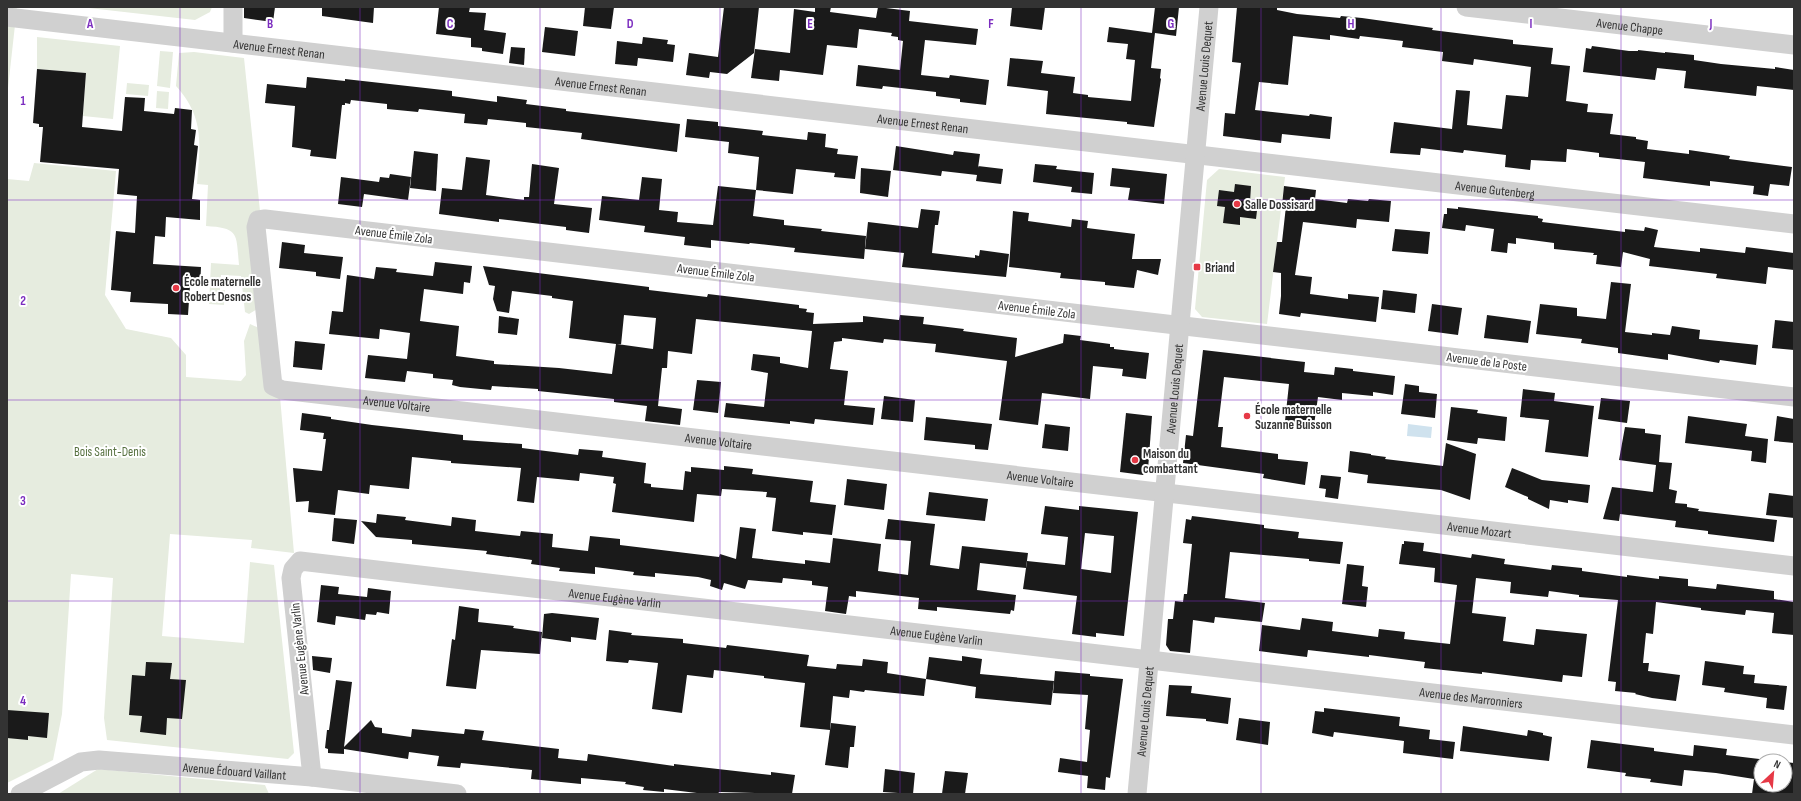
<svg xmlns="http://www.w3.org/2000/svg" width="1801" height="801" viewBox="0 0 1801 801" font-family="'Sofia Sans Condensed',sans-serif">
<style>
.green{fill:#e6ecdf}
.water{fill:#cfe2ee}
.building{fill:#1a1a1a;fill-rule:evenodd}
.lines{fill:none;stroke-linecap:round;stroke-linejoin:round}
.minor{stroke:#d0d0d0;stroke-width:19}
.grid{fill:none;stroke:#7b2cbf;stroke-width:1;stroke-opacity:0.55}
.poi-dot{fill:#e63946;stroke:#fff;stroke-width:1.5}
.labels{text-anchor:middle;stroke-width:4;stroke-linejoin:round;paint-order:stroke}
.street-label{font-size:13px;fill:#333;stroke:#fff}
.poi-label{font-size:13px;font-weight:bold;fill:#333;stroke:#fff;text-anchor:start}
.park-label{font-size:13px;fill:#56703f;stroke:#fff}
.grid-label{font-size:13px;text-anchor:middle;font-weight:bold;fill:#7b2cbf;stroke:#fff;stroke-width:4;stroke-linejoin:round;paint-order:stroke}
</style>
<rect width="100%" height="100%" fill="#fff"/>
<g class="green">
<path d="M 7,7 L 17,7 L 7,97 Z"/>
<path d="M 80,7 L 212,7 L 210,12 L 195,20 Z"/>
<path d="M 37,37 L 120,46 L 113,119 L 83,116 L 86,73 L 37,69 Z"/>
<path d="M 160,51 L 173,52 L 170,88 L 157,86 Z"/>
<path d="M 194,52 L 244,58 L 260,211 L 257,309 L 249,314 L 245,312 L 241,276 L 221,275 L 220,290 L 225,290 L 224,305 L 209,304 L 211,263 L 239,265 C 236,234 240,228 206,226 L 208,185 L 197,184 C 200,144 205,118 176,86 L 179,53 Z"/>
<path d="M 127,83 L 149,85 L 148,96 L 126,94 Z"/>
<path d="M 157,91 L 169,92 L 168,109 L 156,108 Z"/>
<path d="M 34,163 L 116,171 L 105,295 L 126,329 L 171,338 L 186,355 L 186,377 L 241,381 L 246,375 L 244,341 L 250,324 L 259,328 L 280,397 L 294,553 L 251,548 L 252,540 L 170,534 L 162,636 L 244,643 L 250,562 L 274,565 L 294,753 L 288,759 L 107,740 L 104,718 L 113,578 L 71,574 L 62,714 L 53,760 L 7,783 L 7,179 L 29,181 Z"/>
<path d="M 1219,169 L 1285,177 L 1267,324 L 1202,317 L 1195,309 L 1207,180 Z"/>
<path d="M 98,769 L 265,785 L 269,794 L 58,794 Z"/>
</g>
<path class="water" d="M 1408,424 L 1432,427 L 1431,438 L 1407,436 Z"/>
<g class="building">
<path d="M 244,7 L 275,7 L 273,22 L 244,18 Z"/>
<path d="M 322,7 L 374,7 L 373,23 L 322,16 Z"/>
<path d="M 439,7 L 470,7 L 469,12 L 486,13 L 484,30 L 506,33 L 503,54 L 482,51 L 482,48 L 471,47 L 471,38 L 436,34 Z"/>
<path d="M 585,7 L 614,7 L 611,29 L 583,26 Z"/>
<path d="M 724,7 L 759,7 L 754,53 L 727,74 L 710,72 L 709,78 L 686,75 L 689,53 L 718,57 Z"/>
<path d="M 815,7 L 831,7 L 830,12 L 876,18 L 878,7 L 910,11 L 909,21 L 978,29 L 976,45 L 925,40 L 921,75 L 949,78 L 950,75 L 989,80 L 986,105 L 960,102 L 960,99 L 936,96 L 936,92 L 883,86 L 882,89 L 856,86 L 858,65 L 900,70 L 903,41 L 898,40 L 898,37 L 891,36 L 892,33 L 859,29 L 857,48 L 827,45 L 823,75 L 780,70 L 779,81 L 751,78 L 755,49 L 790,53 L 794,9 L 815,12 Z"/>
<path d="M 1012,7 L 1045,7 L 1042,30 L 1010,26 Z"/>
<path d="M 1155,7 L 1179,7 L 1176,36 L 1155,33 L 1151,68 L 1161,69 L 1160,78 L 1161,79 L 1154,127 L 1127,124 L 1127,122 L 1046,114 L 1048,91 L 1007,86 L 1010,58 L 1043,61 L 1041,73 L 1075,77 L 1073,93 L 1088,95 L 1088,97 L 1131,101 L 1135,60 L 1126,59 L 1128,44 L 1107,42 L 1109,27 L 1152,33 Z"/>
<path d="M 1237,7 L 1268,7 L 1277,8 L 1277,10 L 1297,14 L 1340,18 L 1341,16 L 1362,18 L 1433,28 L 1432,30 L 1513,40 L 1513,44 L 1553,48 L 1551,64 L 1570,66 L 1566,101 L 1588,104 L 1587,112 L 1613,114 L 1610,134 L 1636,137 L 1636,139 L 1648,141 L 1647,149 L 1689,154 L 1689,150 L 1730,156 L 1729,159 L 1792,167 L 1789,186 L 1770,184 L 1768,196 L 1753,194 L 1754,186 L 1710,181 L 1710,186 L 1643,178 L 1645,162 L 1599,157 L 1599,153 L 1567,149 L 1566,162 L 1531,160 L 1530,170 L 1505,167 L 1506,155 L 1464,150 L 1463,153 L 1421,148 L 1420,155 L 1390,153 L 1394,122 L 1452,129 L 1456,90 L 1470,91 L 1467,125 L 1502,129 L 1506,95 L 1528,97 L 1531,67 L 1474,59 L 1473,65 L 1442,61 L 1443,52 L 1402,47 L 1403,41 L 1360,36 L 1359,39 L 1330,35 L 1330,40 L 1293,36 L 1288,85 L 1259,82 L 1255,110 L 1309,116 L 1310,114 L 1332,117 L 1330,139 L 1282,134 L 1281,143 L 1223,136 L 1225,113 L 1235,114 L 1241,63 L 1232,62 Z"/>
<path d="M 545,27 L 578,31 L 575,56 L 542,52 Z"/>
<path d="M 643,37 L 668,40 L 667,44 L 675,45 L 673,62 L 638,58 L 637,66 L 615,64 L 617,41 L 642,44 Z"/>
<path d="M 1592,46 L 1629,51 L 1638,51 L 1638,50 L 1665,53 L 1665,52 L 1694,55 L 1694,60 L 1721,64 L 1775,69 L 1775,67 L 1794,70 L 1794,90 L 1757,86 L 1756,96 L 1684,88 L 1686,71 L 1657,68 L 1655,80 L 1583,72 L 1586,48 L 1591,49 Z"/>
<path d="M 511,47 L 525,48 L 524,65 L 509,63 Z"/>
<path d="M 37,69 L 86,73 L 82,127 L 122,131 L 125,97 L 145,98 L 144,111 L 174,114 L 175,108 L 192,110 L 191,129 L 196,130 L 194,145 L 198,146 L 192,199 L 200,200 L 200,220 L 166,217 L 165,237 L 155,236 L 153,264 L 201,267 L 200,287 L 190,286 L 188,315 L 168,314 L 168,304 L 130,302 L 131,292 L 111,290 L 116,231 L 135,233 L 137,196 L 117,194 L 119,169 L 40,162 L 43,127 L 39,127 L 39,124 L 33,123 Z"/>
<path d="M 307,77 L 345,81 L 345,79 L 452,91 L 452,96 L 497,102 L 497,96 L 527,100 L 526,104 L 566,109 L 566,111 L 680,124 L 677,152 L 581,139 L 582,133 L 526,127 L 526,123 L 488,119 L 487,125 L 464,123 L 465,114 L 419,109 L 418,112 L 387,109 L 387,104 L 351,100 L 350,104 L 345,103 L 345,105 L 342,105 L 336,159 L 310,156 L 311,150 L 292,147 L 295,106 L 265,103 L 267,84 L 306,88 Z"/>
<path d="M 687,119 L 718,122 L 718,126 L 763,131 L 762,135 L 807,140 L 808,132 L 826,134 L 825,147 L 838,149 L 837,154 L 858,156 L 855,179 L 834,177 L 835,173 L 796,169 L 793,194 L 756,190 L 759,157 L 728,153 L 729,142 L 685,137 Z"/>
<path d="M 896,146 L 953,155 L 954,151 L 980,154 L 978,168 L 978,166 L 1003,169 L 1001,184 L 976,181 L 977,175 L 942,171 L 941,176 L 893,170 Z"/>
<path d="M 414,151 L 438,154 L 436,191 L 410,188 Z"/>
<path d="M 466,157 L 490,160 L 486,195 L 524,200 L 524,197 L 529,197 L 532,164 L 559,168 L 554,204 L 592,208 L 589,233 L 566,230 L 566,227 L 499,219 L 499,222 L 439,214 L 442,188 L 462,190 Z"/>
<path d="M 1035,164 L 1057,166 L 1056,169 L 1094,173 L 1092,194 L 1071,192 L 1072,187 L 1033,182 Z"/>
<path d="M 861,168 L 891,171 L 888,197 L 860,193 Z"/>
<path d="M 1112,168 L 1167,174 L 1164,204 L 1128,200 L 1130,188 L 1110,186 Z"/>
<path d="M 390,174 L 411,177 L 408,200 L 364,194 L 362,207 L 338,204 L 341,177 L 379,182 L 380,177 L 389,178 Z"/>
<path d="M 642,177 L 662,179 L 659,210 L 678,212 L 677,222 L 713,225 L 718,186 L 756,190 L 753,216 L 784,220 L 784,225 L 822,229 L 821,231 L 866,236 L 864,259 L 794,252 L 795,248 L 750,243 L 749,244 L 711,240 L 711,248 L 684,245 L 685,237 L 644,232 L 645,226 L 599,220 L 602,196 L 639,200 Z"/>
<path d="M 1235,184 L 1251,186 L 1250,202 L 1258,202 L 1256,219 L 1240,217 L 1240,225 L 1223,223 L 1225,207 L 1217,206 L 1219,190 L 1234,192 Z"/>
<path d="M 1284,186 L 1316,190 L 1315,199 L 1347,203 L 1348,199 L 1368,201 L 1369,199 L 1391,201 L 1389,222 L 1357,219 L 1356,228 L 1303,222 L 1295,275 L 1312,277 L 1310,294 L 1348,299 L 1348,294 L 1379,297 L 1376,322 L 1301,313 L 1300,317 L 1279,314 L 1281,296 L 1281,273 L 1273,272 L 1277,242 L 1282,242 L 1286,206 L 1282,205 Z"/>
<path d="M 1458,207 L 1538,216 L 1538,218 L 1543,219 L 1542,222 L 1625,232 L 1625,229 L 1644,231 L 1645,227 L 1658,230 L 1654,247 L 1700,252 L 1700,248 L 1745,253 L 1746,247 L 1794,253 L 1794,270 L 1768,267 L 1766,284 L 1716,278 L 1717,274 L 1649,266 L 1650,259 L 1623,252 L 1621,267 L 1596,264 L 1597,255 L 1593,255 L 1594,253 L 1554,249 L 1554,243 L 1516,238 L 1516,244 L 1508,243 L 1507,253 L 1491,251 L 1494,229 L 1466,225 L 1465,231 L 1442,228 L 1444,214 L 1447,214 L 1447,208 L 1458,209 Z"/>
<path d="M 921,209 L 940,211 L 938,225 L 935,225 L 932,253 L 975,258 L 975,255 L 979,256 L 980,250 L 1009,254 L 1006,277 L 902,267 L 904,253 L 865,249 L 868,222 L 918,228 Z"/>
<path d="M 1013,211 L 1029,213 L 1028,221 L 1071,227 L 1072,219 L 1088,221 L 1087,228 L 1135,234 L 1132,259 L 1161,259 L 1158,275 L 1137,270 L 1134,288 L 1105,285 L 1105,282 L 1060,278 L 1061,273 L 1009,267 Z"/>
<path d="M 1395,229 L 1430,232 L 1428,254 L 1392,251 Z"/>
<path d="M 282,242 L 305,245 L 304,253 L 343,257 L 340,279 L 316,276 L 316,272 L 279,268 Z"/>
<path d="M 435,262 L 472,266 L 470,283 L 464,282 L 463,294 L 424,289 L 420,321 L 459,326 L 456,356 L 494,361 L 494,364 L 559,368 L 612,374 L 616,344 L 569,338 L 573,301 L 552,298 L 552,296 L 512,291 L 509,313 L 497,311 L 493,299 L 495,286 L 489,285 L 483,266 L 649,287 L 649,290 L 707,297 L 708,294 L 799,305 L 799,308 L 807,309 L 806,312 L 814,313 L 813,324 L 863,322 L 863,316 L 899,320 L 900,315 L 924,317 L 923,324 L 964,329 L 963,331 L 1017,338 L 1015,357 L 1063,343 L 1064,334 L 1081,336 L 1080,340 L 1110,344 L 1110,347 L 1114,347 L 1114,349 L 1149,353 L 1146,379 L 1122,376 L 1123,369 L 1093,366 L 1090,399 L 1042,393 L 1038,425 L 999,420 L 1007,361 L 935,352 L 936,344 L 884,339 L 883,343 L 842,338 L 842,341 L 834,342 L 830,369 L 848,371 L 844,405 L 875,408 L 873,425 L 815,419 L 814,424 L 790,421 L 790,424 L 724,417 L 726,403 L 764,407 L 768,373 L 751,370 L 753,354 L 780,357 L 780,363 L 808,368 L 812,331 L 696,319 L 692,354 L 668,351 L 667,368 L 662,368 L 658,406 L 682,409 L 680,425 L 645,421 L 647,406 L 614,402 L 614,399 L 538,391 L 538,389 L 492,386 L 491,390 L 460,387 L 452,385 L 453,380 L 433,378 L 433,374 L 407,371 L 405,382 L 365,378 L 368,355 L 407,359 L 410,333 L 380,329 L 379,339 L 329,334 L 332,311 L 343,312 L 347,275 L 374,279 L 376,267 L 397,269 L 396,272 L 433,276 ZM 624,315 L 656,318 L 653,349 L 617,344 L 621,345 Z"/>
<path d="M 1611,282 L 1631,284 L 1625,332 L 1652,335 L 1652,333 L 1670,335 L 1672,326 L 1700,330 L 1699,339 L 1758,345 L 1756,365 L 1720,360 L 1719,363 L 1668,354 L 1668,360 L 1618,353 L 1618,348 L 1581,343 L 1582,339 L 1536,334 L 1540,304 L 1577,308 L 1577,316 L 1606,319 Z"/>
<path d="M 1383,290 L 1417,294 L 1415,313 L 1381,309 Z"/>
<path d="M 1432,304 L 1462,308 L 1458,335 L 1428,331 Z"/>
<path d="M 1487,315 L 1531,321 L 1528,343 L 1484,338 Z"/>
<path d="M 499,316 L 519,319 L 517,335 L 498,333 Z"/>
<path d="M 1775,320 L 1794,322 L 1794,350 L 1772,348 Z"/>
<path d="M 295,341 L 325,344 L 322,370 L 293,367 Z"/>
<path d="M 1203,350 L 1305,362 L 1304,372 L 1334,375 L 1335,367 L 1353,369 L 1353,371 L 1395,376 L 1393,395 L 1373,392 L 1373,396 L 1342,393 L 1342,400 L 1318,397 L 1314,425 L 1285,421 L 1289,384 L 1224,377 L 1218,427 L 1223,427 L 1221,447 L 1278,454 L 1278,459 L 1308,462 L 1305,485 L 1263,478 L 1264,474 L 1183,463 L 1186,435 L 1193,436 Z"/>
<path d="M 697,380 L 721,382 L 718,413 L 693,410 Z"/>
<path d="M 1405,384 L 1419,386 L 1419,392 L 1437,394 L 1435,418 L 1401,414 Z"/>
<path d="M 1523,389 L 1555,393 L 1554,401 L 1594,406 L 1588,457 L 1545,452 L 1549,420 L 1520,417 Z"/>
<path d="M 884,396 L 915,400 L 913,422 L 881,419 Z"/>
<path d="M 1601,398 L 1630,401 L 1627,423 L 1598,419 Z"/>
<path d="M 1451,407 L 1478,410 L 1477,413 L 1507,417 L 1505,441 L 1478,438 L 1477,444 L 1447,440 Z"/>
<path d="M 302,413 L 331,417 L 331,419 L 372,425 L 463,435 L 463,440 L 522,444 L 522,448 L 578,455 L 579,449 L 603,451 L 602,457 L 646,463 L 644,483 L 651,484 L 651,487 L 683,490 L 685,471 L 691,472 L 691,467 L 724,470 L 724,466 L 753,469 L 752,474 L 813,481 L 810,502 L 836,505 L 832,535 L 803,532 L 803,535 L 772,531 L 776,498 L 766,497 L 767,492 L 722,489 L 721,496 L 697,494 L 694,522 L 612,512 L 616,484 L 613,483 L 614,477 L 580,473 L 579,481 L 537,477 L 534,503 L 517,501 L 521,468 L 451,463 L 451,461 L 412,457 L 409,489 L 370,485 L 369,494 L 338,490 L 335,515 L 308,512 L 309,501 L 296,502 L 293,468 L 322,471 L 326,439 L 323,439 L 324,433 L 300,430 Z"/>
<path d="M 1126,413 L 1152,416 L 1148,470 L 1143,475 L 1120,472 Z"/>
<path d="M 1688,416 L 1747,424 L 1745,436 L 1768,439 L 1766,463 L 1751,461 L 1752,451 L 1685,443 Z"/>
<path d="M 1777,416 L 1794,419 L 1794,443 L 1774,441 Z"/>
<path d="M 926,417 L 992,424 L 988,450 L 975,449 L 975,445 L 924,440 Z"/>
<path d="M 1045,424 L 1070,427 L 1068,451 L 1042,448 Z"/>
<path d="M 1625,427 L 1645,429 L 1645,433 L 1661,435 L 1659,462 L 1672,463 L 1669,489 L 1677,491 L 1675,503 L 1687,504 L 1687,507 L 1699,509 L 1698,511 L 1777,520 L 1774,542 L 1708,534 L 1708,531 L 1675,527 L 1676,521 L 1620,514 L 1619,521 L 1603,519 L 1612,487 L 1653,492 L 1656,465 L 1619,460 Z"/>
<path d="M 1446,443 L 1476,454 L 1470,500 L 1441,490 L 1367,483 L 1368,475 L 1348,472 L 1350,451 L 1371,454 L 1371,455 L 1386,457 L 1385,459 L 1443,466 Z"/>
<path d="M 1512,468 L 1542,480 L 1590,485 L 1588,503 L 1568,500 L 1568,503 L 1550,500 L 1549,509 L 1528,499 L 1528,497 L 1505,487 Z"/>
<path d="M 1321,475 L 1341,477 L 1338,499 L 1325,497 L 1326,489 L 1319,488 Z"/>
<path d="M 847,479 L 887,484 L 884,510 L 844,505 Z"/>
<path d="M 929,492 L 988,499 L 985,521 L 926,515 Z"/>
<path d="M 1769,493 L 1794,496 L 1794,518 L 1766,515 Z"/>
<path d="M 1045,506 L 1079,510 L 1079,506 L 1138,512 L 1124,636 L 1096,633 L 1096,637 L 1072,634 L 1077,596 L 1023,589 L 1027,561 L 1065,565 L 1068,537 L 1041,534 ZM 1085,533 L 1114,536 L 1111,573 L 1081,569 Z"/>
<path d="M 377,514 L 406,517 L 405,520 L 451,526 L 452,517 L 476,520 L 475,531 L 520,536 L 521,531 L 553,534 L 552,547 L 588,551 L 590,536 L 620,539 L 620,545 L 719,557 L 720,554 L 736,559 L 740,527 L 756,529 L 752,558 L 805,564 L 805,560 L 830,563 L 833,538 L 881,544 L 878,571 L 908,575 L 911,541 L 885,539 L 888,519 L 935,524 L 930,565 L 959,569 L 962,546 L 1028,553 L 1026,568 L 980,563 L 977,590 L 1016,595 L 1014,611 L 1011,610 L 1010,614 L 937,607 L 937,611 L 918,609 L 919,598 L 856,591 L 856,597 L 849,596 L 846,614 L 825,611 L 828,587 L 812,585 L 812,581 L 783,578 L 782,583 L 748,580 L 745,589 L 724,583 L 722,590 L 710,586 L 711,580 L 698,577 L 655,573 L 655,577 L 633,575 L 634,572 L 595,567 L 595,574 L 559,571 L 560,568 L 531,564 L 532,560 L 486,554 L 487,551 L 412,544 L 412,540 L 376,537 L 361,521 L 376,523 Z"/>
<path d="M 1192,516 L 1264,525 L 1264,528 L 1299,532 L 1298,538 L 1343,542 L 1340,564 L 1309,561 L 1309,559 L 1230,552 L 1225,598 L 1265,603 L 1262,622 L 1215,617 L 1214,623 L 1193,620 L 1190,653 L 1170,651 L 1166,645 L 1168,619 L 1173,619 L 1175,601 L 1183,602 L 1184,594 L 1187,594 L 1192,544 L 1183,543 L 1186,519 L 1191,520 Z"/>
<path d="M 334,518 L 357,520 L 354,544 L 332,541 Z"/>
<path d="M 1404,541 L 1424,543 L 1423,551 L 1471,558 L 1472,554 L 1505,559 L 1504,564 L 1551,570 L 1552,565 L 1582,568 L 1582,571 L 1627,577 L 1627,575 L 1659,579 L 1659,576 L 1688,579 L 1688,586 L 1716,589 L 1717,584 L 1774,591 L 1774,599 L 1794,602 L 1794,635 L 1772,633 L 1774,613 L 1746,610 L 1745,615 L 1701,610 L 1701,608 L 1656,602 L 1653,634 L 1646,633 L 1643,663 L 1649,663 L 1648,671 L 1680,675 L 1676,701 L 1652,698 L 1635,694 L 1636,693 L 1615,691 L 1616,682 L 1608,681 L 1618,600 L 1579,597 L 1579,595 L 1549,591 L 1548,597 L 1510,593 L 1511,582 L 1476,578 L 1472,613 L 1506,617 L 1503,641 L 1534,645 L 1536,629 L 1587,634 L 1582,677 L 1563,675 L 1562,682 L 1482,672 L 1482,674 L 1424,668 L 1425,662 L 1369,655 L 1369,657 L 1308,650 L 1307,657 L 1259,651 L 1262,625 L 1300,630 L 1302,618 L 1333,622 L 1332,631 L 1378,637 L 1379,629 L 1405,632 L 1404,639 L 1450,644 L 1457,585 L 1434,582 L 1435,568 L 1399,564 L 1402,544 L 1404,544 Z"/>
<path d="M 1347,564 L 1364,566 L 1362,586 L 1368,587 L 1366,607 L 1342,604 Z"/>
<path d="M 321,585 L 339,587 L 338,594 L 367,597 L 368,588 L 391,591 L 389,614 L 377,612 L 376,615 L 366,614 L 365,620 L 336,616 L 335,625 L 317,622 Z"/>
<path d="M 459,606 L 479,609 L 478,622 L 514,626 L 513,628 L 542,632 L 540,654 L 481,650 L 476,689 L 446,686 L 452,639 L 455,640 Z"/>
<path d="M 552,613 L 599,618 L 596,640 L 571,637 L 571,642 L 542,638 L 544,614 Z"/>
<path d="M 609,630 L 632,633 L 631,635 L 683,639 L 683,643 L 726,648 L 727,645 L 809,655 L 807,666 L 836,669 L 837,664 L 862,666 L 863,659 L 888,662 L 887,673 L 926,679 L 924,696 L 865,690 L 864,692 L 850,690 L 849,698 L 833,696 L 830,730 L 800,727 L 805,683 L 764,678 L 764,676 L 714,670 L 713,678 L 687,675 L 682,713 L 652,709 L 658,663 L 629,660 L 628,663 L 606,661 Z"/>
<path d="M 312,656 L 332,658 L 330,673 L 313,670 Z"/>
<path d="M 962,656 L 982,659 L 980,674 L 1054,681 L 1051,705 L 975,698 L 976,687 L 926,679 L 929,657 L 962,661 Z"/>
<path d="M 1705,661 L 1744,666 L 1743,674 L 1755,675 L 1754,683 L 1787,686 L 1784,710 L 1766,708 L 1767,698 L 1724,692 L 1725,688 L 1702,685 Z"/>
<path d="M 146,662 L 172,663 L 170,679 L 186,680 L 182,719 L 167,718 L 166,735 L 140,732 L 142,716 L 129,715 L 132,675 L 145,676 Z"/>
<path d="M 1055,671 L 1090,674 L 1090,676 L 1123,679 L 1110,778 L 1106,777 L 1105,790 L 1087,788 L 1088,776 L 1058,772 L 1060,758 L 1087,762 L 1090,730 L 1085,729 L 1088,695 L 1053,693 Z"/>
<path d="M 336,680 L 352,682 L 344,747 L 371,720 L 375,727 L 382,728 L 382,733 L 411,737 L 412,729 L 464,734 L 465,729 L 484,731 L 482,740 L 559,749 L 558,758 L 587,761 L 588,754 L 674,766 L 674,764 L 771,775 L 771,772 L 795,775 L 792,794 L 719,792 L 718,794 L 705,794 L 664,789 L 664,792 L 643,790 L 644,787 L 625,784 L 626,782 L 581,778 L 581,784 L 531,779 L 532,770 L 461,763 L 460,768 L 437,766 L 439,756 L 409,752 L 408,759 L 344,749 L 344,754 L 328,753 L 328,749 L 325,748 L 327,730 L 329,730 Z"/>
<path d="M 1169,685 L 1192,686 L 1191,693 L 1231,698 L 1228,724 L 1206,721 L 1206,719 L 1166,716 Z"/>
<path d="M 1324,708 L 1400,717 L 1399,726 L 1430,730 L 1429,739 L 1455,742 L 1453,759 L 1403,753 L 1404,741 L 1334,732 L 1333,737 L 1312,733 L 1315,711 L 1324,712 Z"/>
<path d="M 7,710 L 49,713 L 47,738 L 28,736 L 28,740 L 7,738 Z"/>
<path d="M 1239,718 L 1270,722 L 1268,745 L 1236,740 Z"/>
<path d="M 831,723 L 856,726 L 854,747 L 850,747 L 848,768 L 825,765 Z"/>
<path d="M 1463,726 L 1527,736 L 1528,730 L 1543,733 L 1543,735 L 1552,737 L 1549,761 L 1460,751 Z"/>
<path d="M 1591,740 L 1654,748 L 1654,751 L 1693,756 L 1694,745 L 1727,749 L 1726,755 L 1776,761 L 1761,761 L 1761,785 L 1785,785 L 1785,762 L 1794,763 L 1794,794 L 1752,794 L 1754,779 L 1716,773 L 1684,770 L 1682,786 L 1650,782 L 1651,779 L 1625,776 L 1626,773 L 1587,768 Z"/>
<path d="M 885,769 L 915,773 L 913,794 L 883,792 Z"/>
<path d="M 945,771 L 968,773 L 965,794 L 942,794 Z"/>
</g>
<g class="lines">
<g class="minor">
<path id="s1" d="M 1466,7 L 1794,45"/>
<path id="s2" d="M 7,17 L 1794,224"/>
<path d="M 233,43 L 233,7"/>
<path id="s3" d="M 1794,397 L 265,219 L 258,220 L 256,227 L 273,386 L 282,390 L 1794,566"/>
<path id="s4" d="M 312,777 L 291,578 L 293,569 L 300,561 L 1794,735"/>
<path id="s5" d="M 20,794 L 81,762 L 99,760 L 312,777 L 457,794"/>
<path id="s6" d="M 1137,794 L 1209,7"/>
</g>
</g>
<path class="grid" d="M 180,7 L 180,794M 360,7 L 360,794M 540,7 L 540,794M 720,7 L 720,794M 900,7 L 900,794M 1081,7 L 1081,794M 1261,7 L 1261,794M 1441,7 L 1441,794M 1621,7 L 1621,794M 7,200 L 1794,200M 7,400 L 1794,400M 7,601 L 1794,601"/>
<g class="poi-dot">
<circle cx="1237" cy="204" r="4"/>
<rect x="1193" y="263" width="8" height="8" rx="2"/>
<circle cx="176" cy="288" r="4"/>
<circle cx="1247" cy="416" r="4"/>
<circle cx="1135" cy="460" r="4"/>
</g>
<g class="labels">
<g class="street-label">
<text dy="5" stroke="none"><textPath href="#s1" startOffset="165">Avenue Chappe</textPath></text>
<text dy="5" stroke="none"><textPath href="#s2" startOffset="274">Avenue Ernest Renan</textPath></text>
<text dy="5" stroke="none"><textPath href="#s6" startOffset="731">Avenue Louis Dequet</textPath></text>
<text dy="5" stroke="none"><textPath href="#s2" startOffset="598">Avenue Ernest Renan</textPath></text>
<text dy="5" stroke="none"><textPath href="#s2" startOffset="922">Avenue Ernest Renan</textPath></text>
<text dy="5" stroke="none"><textPath href="#s2" startOffset="1498">Avenue Gutenberg</textPath></text>
<text transform="translate(394 234) rotate(7)" y="5">Avenue Émile Zola</text>
<text transform="translate(716 272) rotate(7)" y="5">Avenue Émile Zola</text>
<text transform="translate(1037 309) rotate(7)" y="5">Avenue Émile Zola</text>
<text transform="translate(1487 361) rotate(7)" y="5">Avenue de la Poste</text>
<text dy="5" stroke="none"><textPath href="#s6" startOffset="407">Avenue Louis Dequet</textPath></text>
<text dy="5" stroke="none"><textPath href="#s3" startOffset="1839">Avenue Voltaire</textPath></text>
<text dy="5" stroke="none"><textPath href="#s3" startOffset="2163">Avenue Voltaire</textPath></text>
<text dy="5" stroke="none"><textPath href="#s3" startOffset="2487">Avenue Voltaire</textPath></text>
<text dy="5" stroke="none"><textPath href="#s3" startOffset="2929">Avenue Mozart</textPath></text>
<text dy="5" stroke="none"><textPath href="#s4" startOffset="537">Avenue Eugène Varlin</textPath></text>
<text dy="5" stroke="none"><textPath href="#s4" startOffset="861">Avenue Eugène Varlin</textPath></text>
<text transform="translate(299 649) rotate(-96)" y="5">Avenue Eugène Varlin</text>
<text dy="5" stroke="none"><textPath href="#s4" startOffset="1399">Avenue des Marronniers</textPath></text>
<text dy="5" stroke="none"><textPath href="#s6" startOffset="83">Avenue Louis Dequet</textPath></text>
<text dy="5" stroke="none"><textPath href="#s5" startOffset="223">Avenue Édouard Vaillant</textPath></text>
</g>
<g class="poi-label">
<text x="1245" y="209">Salle Dossisard</text>
<text x="1205" y="272">Briand</text>
<text x="184" y="286">École maternelle<tspan x="184" dy="15">Robert Desnos</tspan></text>
<text x="1255" y="414">École maternelle<tspan x="1255" dy="15">Suzanne Buisson</tspan></text>
<text x="1143" y="458">Maison du<tspan x="1143" dy="15">combattant</tspan></text>
</g>
<g class="park-label">
<text x="110" y="456">Bois Saint-Denis</text>
</g>
</g>
<g class="grid-label">
<text x="90" y="28">A</text>
<text x="270" y="28">B</text>
<text x="450" y="28">C</text>
<text x="630" y="28">D</text>
<text x="810" y="28">E</text>
<text x="991" y="28">F</text>
<text x="1171" y="28">G</text>
<text x="1351" y="28">H</text>
<text x="1531" y="28">I</text>
<text x="1711" y="28">J</text>
<text x="23" y="105">1</text>
<text x="23" y="305">2</text>
<text x="23" y="505">3</text>
<text x="23" y="705">4</text>
</g>
<rect width="1801" height="801" fill="none" stroke="#333333" stroke-width="16"/>
<g transform="translate(1773 773) rotate(26)"><circle r="19" fill="#ffffff" stroke="#adadad"/>
<path d="M0-3L7 15L0 10L-7 15Z" fill="#e63946"/>
<text y="-6" font-size="11" font-weight="bold" text-anchor="middle" fill="#333333">N</text>
</g>
</svg>
